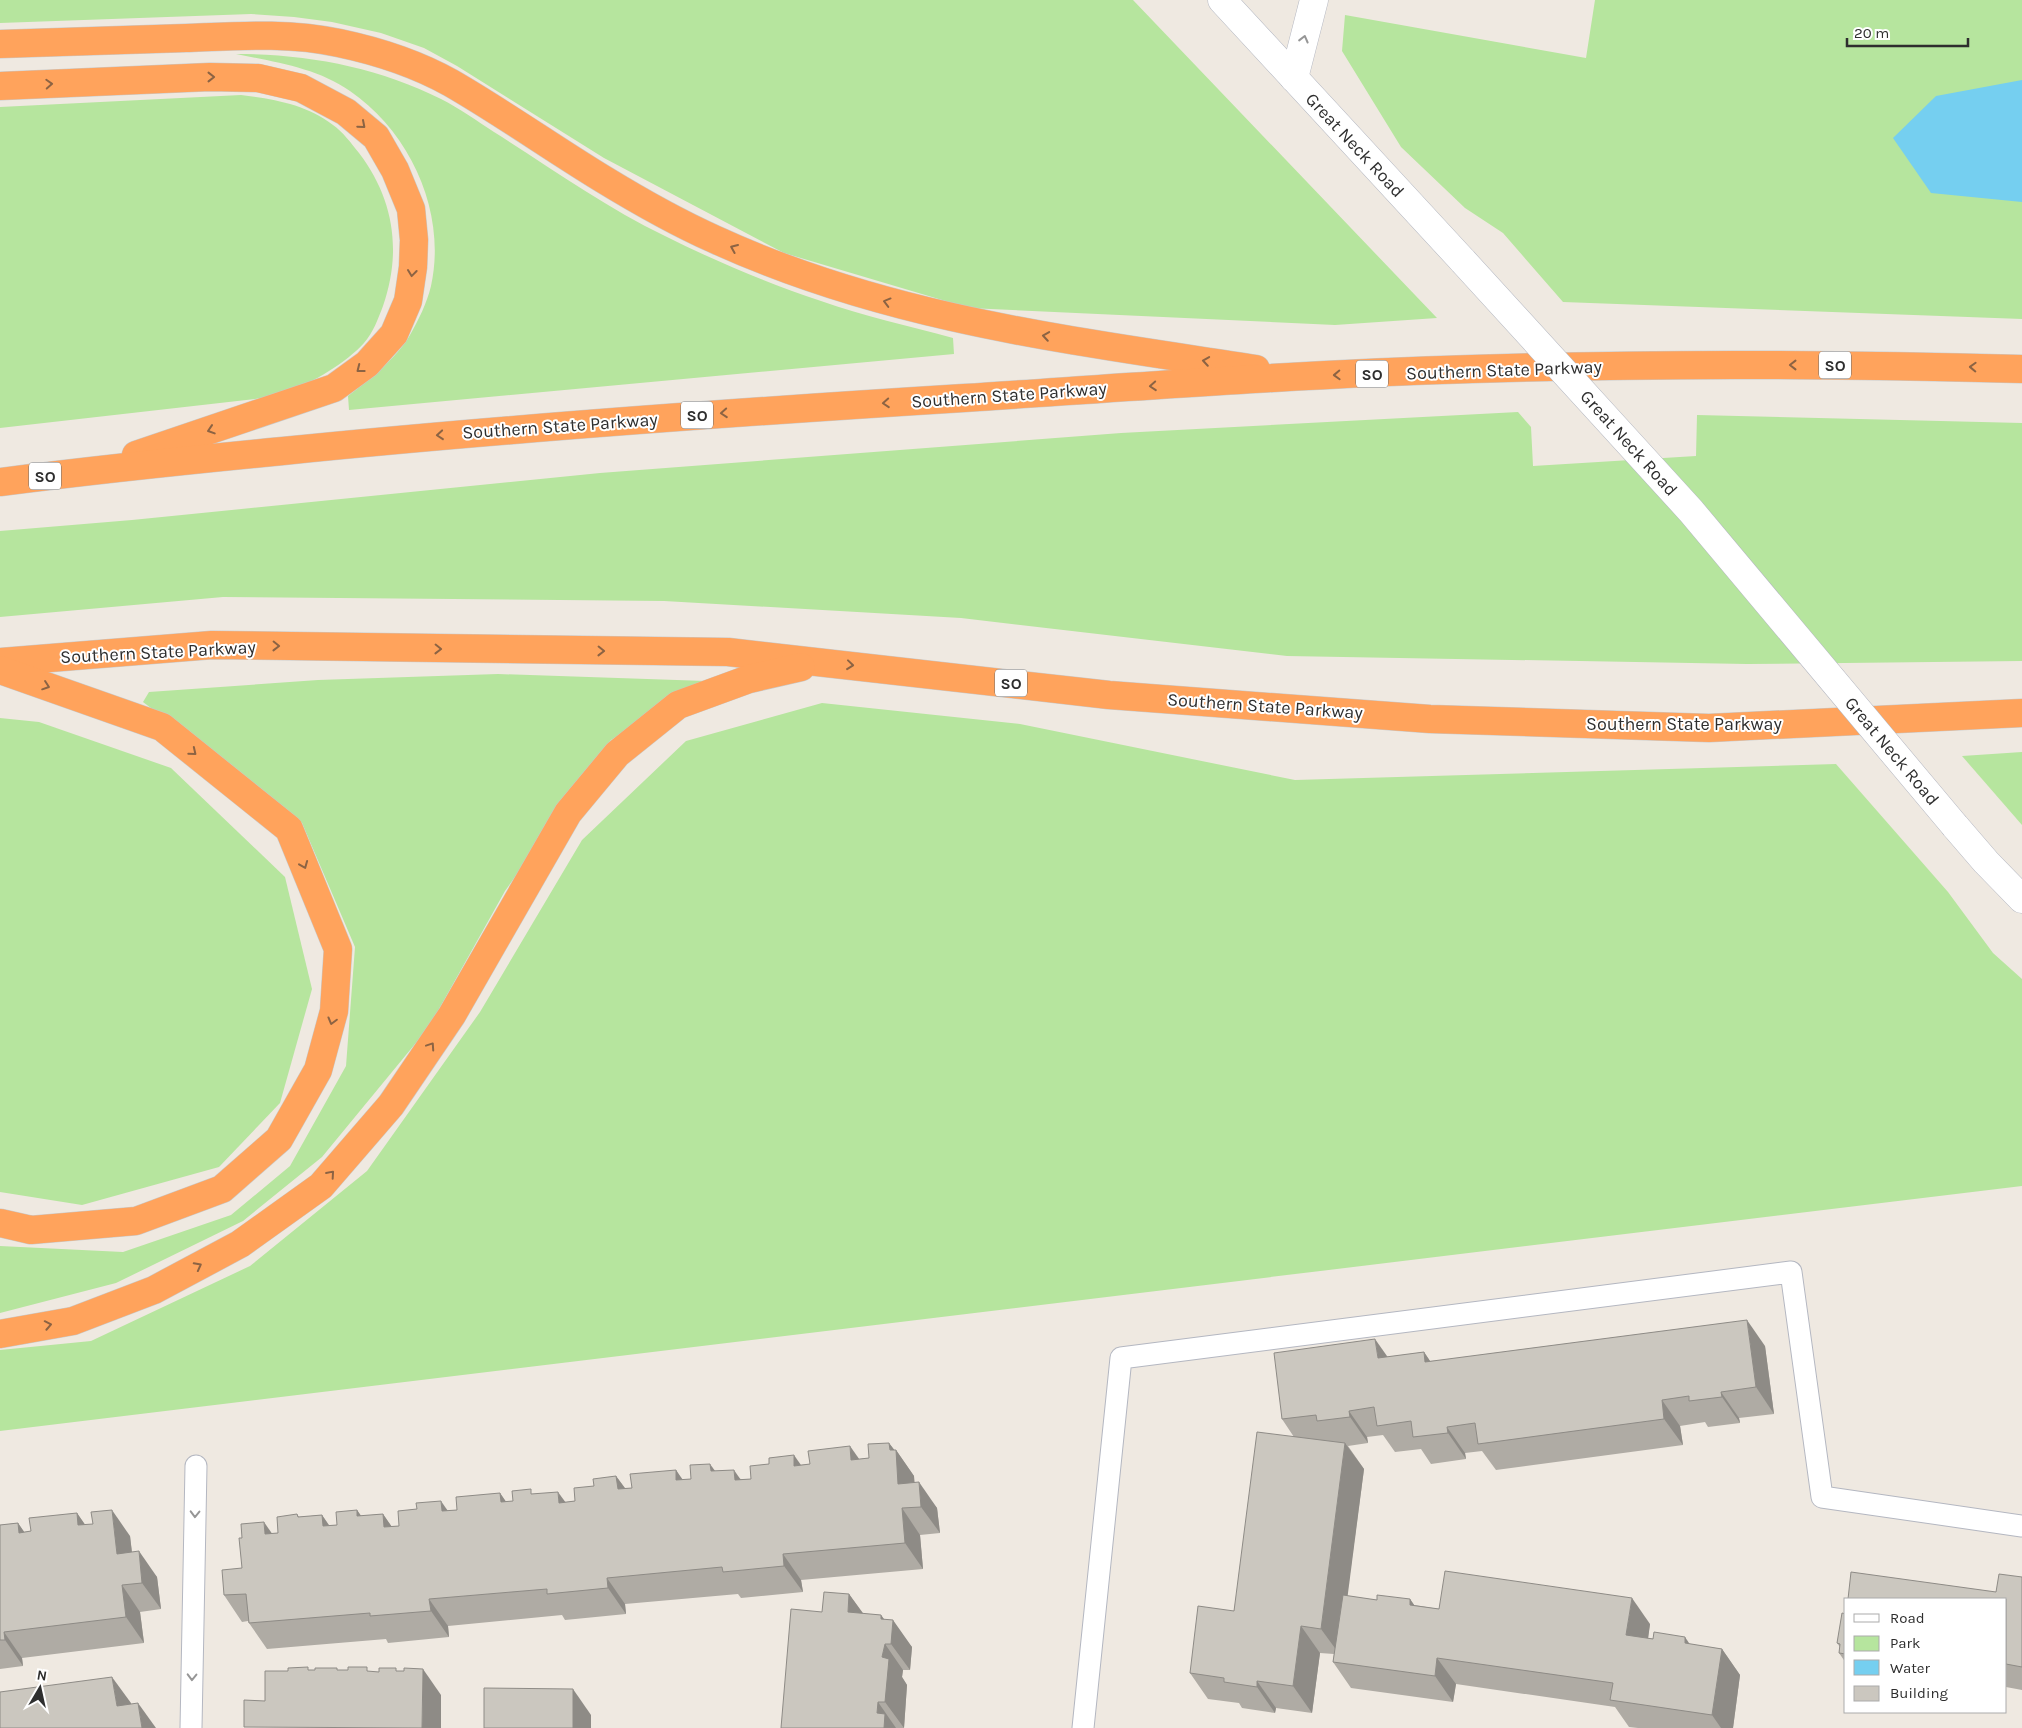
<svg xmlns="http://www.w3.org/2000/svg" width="2022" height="1728" viewBox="0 0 2022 1728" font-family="Karla,sans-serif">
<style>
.green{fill:#b6e59e}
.water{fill:#75cff0}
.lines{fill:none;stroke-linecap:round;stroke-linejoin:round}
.service-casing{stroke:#b4b7c1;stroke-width:23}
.minor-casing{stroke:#b4b7c1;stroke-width:29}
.secondary-casing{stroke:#b4b7c1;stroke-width:29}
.motorway-casing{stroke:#c9c9c9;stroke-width:29}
.service{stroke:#fff;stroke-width:21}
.minor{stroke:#fff;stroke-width:28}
.secondary{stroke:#fff;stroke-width:28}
.motorway{stroke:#ffa35c;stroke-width:28}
.secondary-bridge-casing{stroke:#b4b7c1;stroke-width:29;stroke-linecap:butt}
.secondary-bridge{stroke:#fff;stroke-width:28}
.wall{fill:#afaba4}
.shaded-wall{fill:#8e8b86}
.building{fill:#cbc7bf;stroke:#8e8b86}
.oneway{stroke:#969696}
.oneway2{stroke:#8c6343}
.labels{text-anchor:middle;stroke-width:4;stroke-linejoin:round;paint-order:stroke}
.shield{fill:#fff;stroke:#6d6d6d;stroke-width:1}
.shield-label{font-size:16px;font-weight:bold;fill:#2e2e2e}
.street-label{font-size:18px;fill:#2e2e2e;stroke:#fff}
</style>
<rect width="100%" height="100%" fill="#efe9e1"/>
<g class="green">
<path d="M 0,0 L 1133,0 L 1437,318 L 1335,325 L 969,308 L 784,253 L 604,158 L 457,66 L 424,48 L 381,33 L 332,22 L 294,17 L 251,14 L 0,23 Z"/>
<path d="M 1595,0 L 2022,0 L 2022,319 L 1563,302 L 1503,233 L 1465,208 L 1401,147 L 1342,51 L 1345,15 L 1586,58 Z"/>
<path d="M 236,54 C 307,54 377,67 441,99 C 459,108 477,121 494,132 C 551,168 605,207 665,236 C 715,261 767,283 821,301 C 864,316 909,326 953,338 L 954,354 L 349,410 L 348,396 C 370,379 396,359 410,335 C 418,321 427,303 431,286 C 447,213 411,133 350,91 C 317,68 275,62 236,54 Z"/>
<path d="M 241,95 C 273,99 306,104 333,125 C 343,132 351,143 359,153 C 394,199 402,251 383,306 C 378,319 373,333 364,343 C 346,363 313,382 288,392 C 278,396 266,397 255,399 L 0,428 L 0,107 Z"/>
<path d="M 1518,412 L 1531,427 L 1533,466 L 1696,456 L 1697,415 L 2022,423 L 2022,661 L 1747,664 L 1287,656 L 961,618 L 664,601 L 223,597 L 0,617 L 0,531 L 132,520 L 600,473 L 1121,433 Z"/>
<path d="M 498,674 L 706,681 L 611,740 L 505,891 L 429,1027 L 322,1157 L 243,1221 L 116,1283 L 0,1313 L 0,1246 L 123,1252 L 231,1215 L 290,1166 L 346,1066 L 355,947 L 302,823 L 143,702 L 149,692 L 318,680 Z"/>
<path d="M 822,703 L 1020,724 L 1295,780 L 1836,764 L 1948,892 L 1993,953 L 2022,979 L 2022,1186 L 0,1431 L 0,1350 L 91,1341 L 250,1266 L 367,1171 L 480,1012 L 582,840 L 686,741 Z"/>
<path d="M 0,718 L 39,722 L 171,768 L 285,877 L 312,989 L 280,1103 L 219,1167 L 82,1205 L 0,1192 Z"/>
<path d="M 2022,752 L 2022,825 L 1962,756 Z"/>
</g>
<path class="water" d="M 2022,80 L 2022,202 L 1931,193 L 1893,138 L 1936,96 Z"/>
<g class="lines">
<g class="service-casing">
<g id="service">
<path d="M 191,1728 L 196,1466"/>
<path d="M 1083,1728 L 1121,1358 L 1791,1272 L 1822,1497 L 2022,1526"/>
</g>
</g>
<g class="minor-casing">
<path id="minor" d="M 1294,78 L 1314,0"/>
</g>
<g class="secondary-casing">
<g id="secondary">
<path d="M 1222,0 L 1463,261"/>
<path d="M 1955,826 L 1986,862 L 2022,899"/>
</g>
</g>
<g class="motorway-casing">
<g id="motorway">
<path d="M 0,44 C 62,42 124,40 186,38 C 237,36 288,32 339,43 C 377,51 417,64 451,83 C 503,113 552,148 603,179 C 639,201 676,222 714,239 C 888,319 1069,340 1256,369"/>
<path d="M 0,86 L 210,77 L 258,78 L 301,88 L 346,112 L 376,137 L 395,170 L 411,209 L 414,240 L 413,267 L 408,301 L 394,334 L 367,364 L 334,388 L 136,455"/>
<path d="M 0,482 C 94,470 189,460 283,451 C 510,428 737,412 964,398 C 1133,387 1303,374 1472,369 C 1655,363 1839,364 2022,369"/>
<path d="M 0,662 L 212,645 L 728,652 L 1109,695 L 1430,719 L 1709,728 L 2022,713"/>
<path d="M 0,670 L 162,727 L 289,829 L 338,949 L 334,1011 L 318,1070 L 279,1139 L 222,1189 L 136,1221 L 31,1230 L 0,1223"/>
<path d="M 0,1334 L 73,1321 L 154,1290 L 240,1244 L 321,1186 L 391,1105 L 452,1015 L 568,813 L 617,754 L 678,705 L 749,679 L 801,667"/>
</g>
</g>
<use href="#service" class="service"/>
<use href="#minor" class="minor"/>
<use href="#secondary" class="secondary"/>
<use href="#motorway" class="motorway"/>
<g class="secondary-bridge-casing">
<path id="secondary-bridge" d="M 1463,261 L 1691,511 L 1955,826"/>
</g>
<use href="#secondary-bridge" class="secondary-bridge"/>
</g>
<g class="wall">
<path d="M 1765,1346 L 1774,1414 L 1739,1418 L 1740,1423 L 1708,1427 L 1705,1422 L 1680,1426 L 1683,1445 L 1496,1470 L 1482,1451 L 1465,1453 L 1466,1459 L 1431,1464 L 1421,1449 L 1395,1452 L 1383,1435 L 1367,1437 L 1368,1443 L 1348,1446 L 1364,1469 L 1347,1596 L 1377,1600 L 1410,1599 L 1414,1605 L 1439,1609 L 1650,1624 L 1648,1638 L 1722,1649 L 1740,1675 L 1733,1728 L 1638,1728 L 1629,1727 L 1615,1707 L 1456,1684 L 1453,1702 L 1351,1688 L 1333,1662 L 1334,1654 L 1320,1653 L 1312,1713 L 1276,1708 L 1275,1713 L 1242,1708 L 1239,1703 L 1208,1699 L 1190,1673 L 1234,1611 L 1294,1437 L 1282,1419 L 1388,1357 L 1424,1352 L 1430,1361 Z"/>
<path d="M 889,1443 L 894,1450 L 896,1450 L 914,1476 L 914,1482 L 937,1508 L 940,1533 L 920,1535 L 923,1569 L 801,1580 L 803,1592 L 741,1598 L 738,1594 L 625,1604 L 626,1614 L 565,1620 L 562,1615 L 448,1626 L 449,1637 L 388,1643 L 386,1639 L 267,1649 L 249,1623 L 248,1621 L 242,1622 L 224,1595 L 242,1568 L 272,1534 L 278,1533 L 297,1514 L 299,1517 L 322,1515 L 329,1525 L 337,1525 L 357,1510 L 361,1516 L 383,1514 L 391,1526 L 399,1526 L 448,1511 L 457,1510 L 500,1493 L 506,1502 L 513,1501 L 534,1494 L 566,1502 L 575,1501 L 594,1486 L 616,1476 L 625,1488 L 632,1488 L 676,1470 L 682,1480 L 691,1479 L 715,1471 L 741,1479 L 751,1479 L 800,1465 L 869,1458 Z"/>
<path d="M 77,1513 L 85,1525 L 130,1536 L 132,1552 L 157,1577 L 161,1609 L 140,1612 L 144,1643 L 22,1658 L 23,1666 L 0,1669 L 0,1525 L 18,1523 L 24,1532 L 31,1531 Z"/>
<path d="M 2022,1577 L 2022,1690 L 2006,1687 L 2006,1599 L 1996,1592 Z"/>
<path d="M 849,1594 L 863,1614 L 881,1615 L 884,1619 L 912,1647 L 910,1670 L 903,1670 L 902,1677 L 907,1685 L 904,1728 L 781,1728 L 822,1612 Z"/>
<path d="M 1846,1613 L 1846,1663 L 1839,1653 L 1840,1647 L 1837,1643 Z"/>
</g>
<g class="shaded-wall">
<path d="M 1747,1320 L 1765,1346 L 1774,1414 L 1756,1387 Z"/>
<path d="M 1375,1339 L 1394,1366 L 1378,1358 Z"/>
<path d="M 1424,1352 L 1442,1379 L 1425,1362 Z"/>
<path d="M 1721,1392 L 1739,1418 L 1740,1423 L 1722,1397 Z"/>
<path d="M 1662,1400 L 1680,1426 L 1683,1445 L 1664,1419 Z"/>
<path d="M 1349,1411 L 1367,1437 L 1368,1443 L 1350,1417 Z"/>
<path d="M 1447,1427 L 1465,1453 L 1466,1459 L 1448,1433 Z"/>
<path d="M 889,1443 L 896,1452 L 896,1450 L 914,1476 L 917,1507 L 898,1484 Z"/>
<path d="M 1345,1443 L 1364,1469 L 1340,1655 L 1321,1629 Z"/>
<path d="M 850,1446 L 869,1473 L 851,1460 Z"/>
<path d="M 794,1455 L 812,1481 L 794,1466 Z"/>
<path d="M 710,1464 L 729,1490 L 711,1471 Z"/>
<path d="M 676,1470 L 694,1496 L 676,1480 Z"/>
<path d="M 734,1470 L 752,1496 L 735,1480 Z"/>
<path d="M 616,1476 L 635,1502 L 618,1489 Z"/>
<path d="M 919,1482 L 937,1508 L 940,1533 L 921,1507 Z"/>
<path d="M 558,1492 L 577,1518 L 559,1503 Z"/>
<path d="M 500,1493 L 518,1519 L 501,1502 Z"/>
<path d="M 441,1501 L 459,1527 L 442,1511 Z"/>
<path d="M 902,1508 L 920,1535 L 923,1569 L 905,1543 Z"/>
<path d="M 112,1510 L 130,1536 L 135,1580 L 117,1554 Z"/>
<path d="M 357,1510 L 375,1536 L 357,1516 Z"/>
<path d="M 77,1513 L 95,1539 L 78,1525 Z"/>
<path d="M 383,1514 L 401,1540 L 384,1527 Z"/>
<path d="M 322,1515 L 340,1542 L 323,1526 Z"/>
<path d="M 264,1522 L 282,1548 L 265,1534 Z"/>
<path d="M 18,1523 L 36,1549 L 19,1533 Z"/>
<path d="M 139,1551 L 157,1577 L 161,1609 L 142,1583 Z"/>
<path d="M 783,1554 L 801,1580 L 803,1592 L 784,1566 Z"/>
<path d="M 607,1578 L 625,1604 L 626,1614 L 608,1588 Z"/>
<path d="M 122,1585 L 140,1612 L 144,1643 L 126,1617 Z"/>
<path d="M 849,1594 L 868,1620 L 848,1612 Z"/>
<path d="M 1632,1598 L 1650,1624 L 1645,1661 L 1626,1635 Z"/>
<path d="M 429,1599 L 448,1626 L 449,1637 L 431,1611 Z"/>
<path d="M 1410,1599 L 1428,1625 L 1410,1605 Z"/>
<path d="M 881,1615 L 892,1631 L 893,1620 L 912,1647 L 910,1670 L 891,1644 L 881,1619 Z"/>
<path d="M 1301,1626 L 1320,1653 L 1312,1713 L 1293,1686 Z"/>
<path d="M 4,1632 L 22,1658 L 23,1666 L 5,1640 Z"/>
<path d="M 1685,1637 L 1703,1664 L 1685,1643 Z"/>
<path d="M 885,1644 L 903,1670 L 902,1677 L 907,1685 L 904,1728 L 885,1702 L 882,1657 Z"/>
<path d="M 1722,1649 L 1740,1675 L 1733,1728 L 1721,1728 L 1712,1715 Z"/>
<path d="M 1437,1658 L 1456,1684 L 1453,1702 L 1435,1676 Z"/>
<path d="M 423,1669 L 441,1695 L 441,1728 L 422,1728 Z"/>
<path d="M 112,1677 L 131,1703 L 134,1728 L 117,1706 Z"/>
<path d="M 1257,1681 L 1276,1708 L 1275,1713 L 1257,1687 Z"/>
<path d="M 573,1689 L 591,1715 L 591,1728 L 573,1728 Z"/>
<path d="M 878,1702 L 896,1728 L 884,1728 L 877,1713 Z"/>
<path d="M 138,1703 L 156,1728 L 142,1728 Z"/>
</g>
<g class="building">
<path d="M 1747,1320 L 1756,1387 L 1721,1392 L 1722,1397 L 1689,1401 L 1689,1396 L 1662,1400 L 1664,1419 L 1478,1444 L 1475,1423 L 1447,1427 L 1448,1433 L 1413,1437 L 1411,1421 L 1377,1426 L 1374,1407 L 1349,1411 L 1350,1417 L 1317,1421 L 1316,1415 L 1282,1419 L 1274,1353 L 1375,1339 L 1378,1358 L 1424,1352 L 1425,1362 Z"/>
<path d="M 1257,1432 L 1345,1443 L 1321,1629 L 1301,1626 L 1293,1686 L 1257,1681 L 1257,1687 L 1224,1682 L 1224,1678 L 1190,1673 L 1198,1606 L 1234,1611 Z"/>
<path d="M 889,1443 L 890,1450 L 896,1450 L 898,1484 L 919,1482 L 921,1507 L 902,1508 L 905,1543 L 783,1554 L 784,1566 L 723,1572 L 722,1567 L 607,1578 L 608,1588 L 547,1594 L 547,1589 L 429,1599 L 431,1611 L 370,1616 L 370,1613 L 249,1623 L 246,1594 L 224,1595 L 222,1570 L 242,1568 L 239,1538 L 242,1538 L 241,1524 L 264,1522 L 265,1534 L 278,1533 L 277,1517 L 297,1514 L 298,1517 L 322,1515 L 323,1526 L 337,1525 L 336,1512 L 357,1510 L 357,1516 L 383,1514 L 384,1527 L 399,1526 L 398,1511 L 417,1509 L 416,1503 L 441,1501 L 442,1511 L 457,1510 L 456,1497 L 500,1493 L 501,1502 L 513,1501 L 512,1491 L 531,1489 L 531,1494 L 558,1492 L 559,1503 L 575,1501 L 574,1488 L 594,1486 L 593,1479 L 616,1476 L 618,1489 L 632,1488 L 630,1474 L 676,1470 L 676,1480 L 691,1479 L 690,1465 L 710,1464 L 711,1471 L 734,1470 L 735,1480 L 751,1479 L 750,1466 L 769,1464 L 769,1458 L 794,1455 L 794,1466 L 810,1464 L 808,1451 L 850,1446 L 851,1460 L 869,1458 L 868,1444 Z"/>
<path d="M 112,1510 L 117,1554 L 139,1551 L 142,1583 L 122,1585 L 126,1617 L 4,1632 L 5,1640 L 0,1640 L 0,1525 L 18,1523 L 19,1533 L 31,1531 L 29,1518 L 77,1513 L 78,1525 L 93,1524 L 91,1512 Z"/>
<path d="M 1445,1571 L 1632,1598 L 1626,1635 L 1653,1639 L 1654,1632 L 1685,1637 L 1685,1643 L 1722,1649 L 1712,1715 L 1610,1700 L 1613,1683 L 1437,1658 L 1435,1676 L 1333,1662 L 1343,1595 L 1377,1600 L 1377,1595 L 1410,1599 L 1410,1605 L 1439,1609 Z"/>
<path d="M 1851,1572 L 1996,1592 L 1999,1574 L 2022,1577 L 2022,1667 L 2006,1664 L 2006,1599 L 1848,1599 Z"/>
<path d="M 824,1592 L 849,1594 L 848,1612 L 881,1615 L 881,1619 L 893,1620 L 891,1644 L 885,1644 L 882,1657 L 889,1659 L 885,1702 L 878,1702 L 877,1713 L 885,1714 L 884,1728 L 781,1728 L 791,1609 L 822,1612 Z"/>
<path d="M 1842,1613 L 1846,1614 L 1846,1613 L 1846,1654 L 1839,1653 L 1840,1644 L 1837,1643 Z"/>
<path d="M 308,1667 L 308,1670 L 315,1670 L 315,1668 L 337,1668 L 337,1670 L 348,1670 L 348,1667 L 367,1667 L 367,1671 L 379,1672 L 379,1668 L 396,1668 L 396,1671 L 404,1671 L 404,1668 L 423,1669 L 422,1728 L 244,1727 L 244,1700 L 265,1701 L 265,1671 L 288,1671 L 288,1668 Z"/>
<path d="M 112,1677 L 117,1706 L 138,1703 L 142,1728 L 0,1728 L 0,1692 Z"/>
<path d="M 484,1688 L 573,1689 L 573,1728 L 484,1728 Z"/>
</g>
<defs><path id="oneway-chevron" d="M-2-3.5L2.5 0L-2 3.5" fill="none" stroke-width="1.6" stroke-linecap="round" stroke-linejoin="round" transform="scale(1.25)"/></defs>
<g class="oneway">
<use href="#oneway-chevron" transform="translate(1304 39) rotate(-76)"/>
<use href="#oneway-chevron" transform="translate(195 1514) rotate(91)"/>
<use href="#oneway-chevron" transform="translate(192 1677) rotate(91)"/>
</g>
<g class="oneway2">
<use href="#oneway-chevron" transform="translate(211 77)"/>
<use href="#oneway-chevron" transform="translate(49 84) rotate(-3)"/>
<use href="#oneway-chevron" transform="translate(362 125) rotate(41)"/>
<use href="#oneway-chevron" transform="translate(734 248) rotate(-157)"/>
<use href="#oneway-chevron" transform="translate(412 273) rotate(97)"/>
<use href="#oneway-chevron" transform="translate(887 302) rotate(-165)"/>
<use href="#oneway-chevron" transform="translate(1046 336) rotate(-171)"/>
<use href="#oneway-chevron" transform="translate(1206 361) rotate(-171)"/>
<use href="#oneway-chevron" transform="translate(1793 365) rotate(-180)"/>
<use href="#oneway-chevron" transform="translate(1973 367) rotate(-178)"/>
<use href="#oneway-chevron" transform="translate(360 369) rotate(142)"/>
<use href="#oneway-chevron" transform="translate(1337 375) rotate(178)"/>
<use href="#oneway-chevron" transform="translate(1153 386) rotate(176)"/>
<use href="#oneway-chevron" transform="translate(886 403) rotate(176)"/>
<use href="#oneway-chevron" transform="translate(724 413) rotate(176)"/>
<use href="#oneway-chevron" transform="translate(211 430) rotate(162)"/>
<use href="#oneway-chevron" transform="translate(440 435) rotate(175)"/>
<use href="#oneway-chevron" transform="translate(276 646) rotate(1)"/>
<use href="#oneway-chevron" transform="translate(438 649) rotate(1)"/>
<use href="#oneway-chevron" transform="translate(601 651) rotate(1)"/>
<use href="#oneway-chevron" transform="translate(850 665) rotate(6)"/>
<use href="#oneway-chevron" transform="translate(46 686) rotate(19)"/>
<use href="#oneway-chevron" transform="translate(193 752) rotate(39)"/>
<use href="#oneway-chevron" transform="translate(304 865) rotate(68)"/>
<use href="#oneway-chevron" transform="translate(332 1021) rotate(105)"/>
<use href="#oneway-chevron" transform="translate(431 1046) rotate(-56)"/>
<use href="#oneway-chevron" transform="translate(331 1174) rotate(-49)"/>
<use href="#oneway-chevron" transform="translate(198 1266) rotate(-28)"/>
<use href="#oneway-chevron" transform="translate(48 1325) rotate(-11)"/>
</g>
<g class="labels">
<g class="shield">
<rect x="1819" y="351.5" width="32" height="27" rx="4"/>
<rect x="1356" y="360.5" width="32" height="27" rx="4"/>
<rect x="681" y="401.5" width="32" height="27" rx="4"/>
<rect x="29" y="462.5" width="32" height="27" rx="4"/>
<rect x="995" y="669.5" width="32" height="27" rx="4"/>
</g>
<g class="shield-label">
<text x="1835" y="371">SO</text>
<text x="1372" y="380">SO</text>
<text x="697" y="421">SO</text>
<text x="45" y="482">SO</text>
<text x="1011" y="689">SO</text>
</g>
<g class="street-label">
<text transform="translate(1355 145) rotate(47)" y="6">Great Neck Road</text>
<text transform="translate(1504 370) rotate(-2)" y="6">Southern State Parkway</text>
<text transform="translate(1009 395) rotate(-4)" y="6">Southern State Parkway</text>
<text transform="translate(560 426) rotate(-4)" y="6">Southern State Parkway</text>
<text transform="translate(1629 443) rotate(48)" y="6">Great Neck Road</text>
<text transform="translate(158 652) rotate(-3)" y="6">Southern State Parkway</text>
<text transform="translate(1265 706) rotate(4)" y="6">Southern State Parkway</text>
<text x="1684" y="730">Southern State Parkway</text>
<text transform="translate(1892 751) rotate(50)" y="6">Great Neck Road</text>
</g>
</g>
<rect x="1844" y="1598" width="162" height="115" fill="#ffffff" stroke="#ababab"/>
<rect x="1854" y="1614" width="25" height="8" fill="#ffffff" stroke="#ababab"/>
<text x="1890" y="1623" font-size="15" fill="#2e2e2e">Road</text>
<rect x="1854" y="1636" width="25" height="15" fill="#b6e59e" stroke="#ababab"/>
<text x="1890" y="1648" font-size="15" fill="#2e2e2e">Park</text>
<rect x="1854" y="1660" width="25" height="15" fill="#75cff0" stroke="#ababab"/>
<text x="1890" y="1673" font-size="15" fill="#2e2e2e">Water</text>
<rect x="1854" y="1686" width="25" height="15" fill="#cbc7bf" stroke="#ababab"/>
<text x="1890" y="1698" font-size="15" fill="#2e2e2e">Building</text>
<g transform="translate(40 1688) rotate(9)" stroke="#ffffff" stroke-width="4" paint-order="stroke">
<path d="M0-4L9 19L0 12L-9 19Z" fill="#2e2e2e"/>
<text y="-8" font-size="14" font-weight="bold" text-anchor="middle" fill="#2e2e2e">N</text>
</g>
<path d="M1847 38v8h121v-8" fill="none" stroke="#2e2e2e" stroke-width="2.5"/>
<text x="1854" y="38" font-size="15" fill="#2e2e2e" stroke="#ffffff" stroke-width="4" paint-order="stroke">20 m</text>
</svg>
